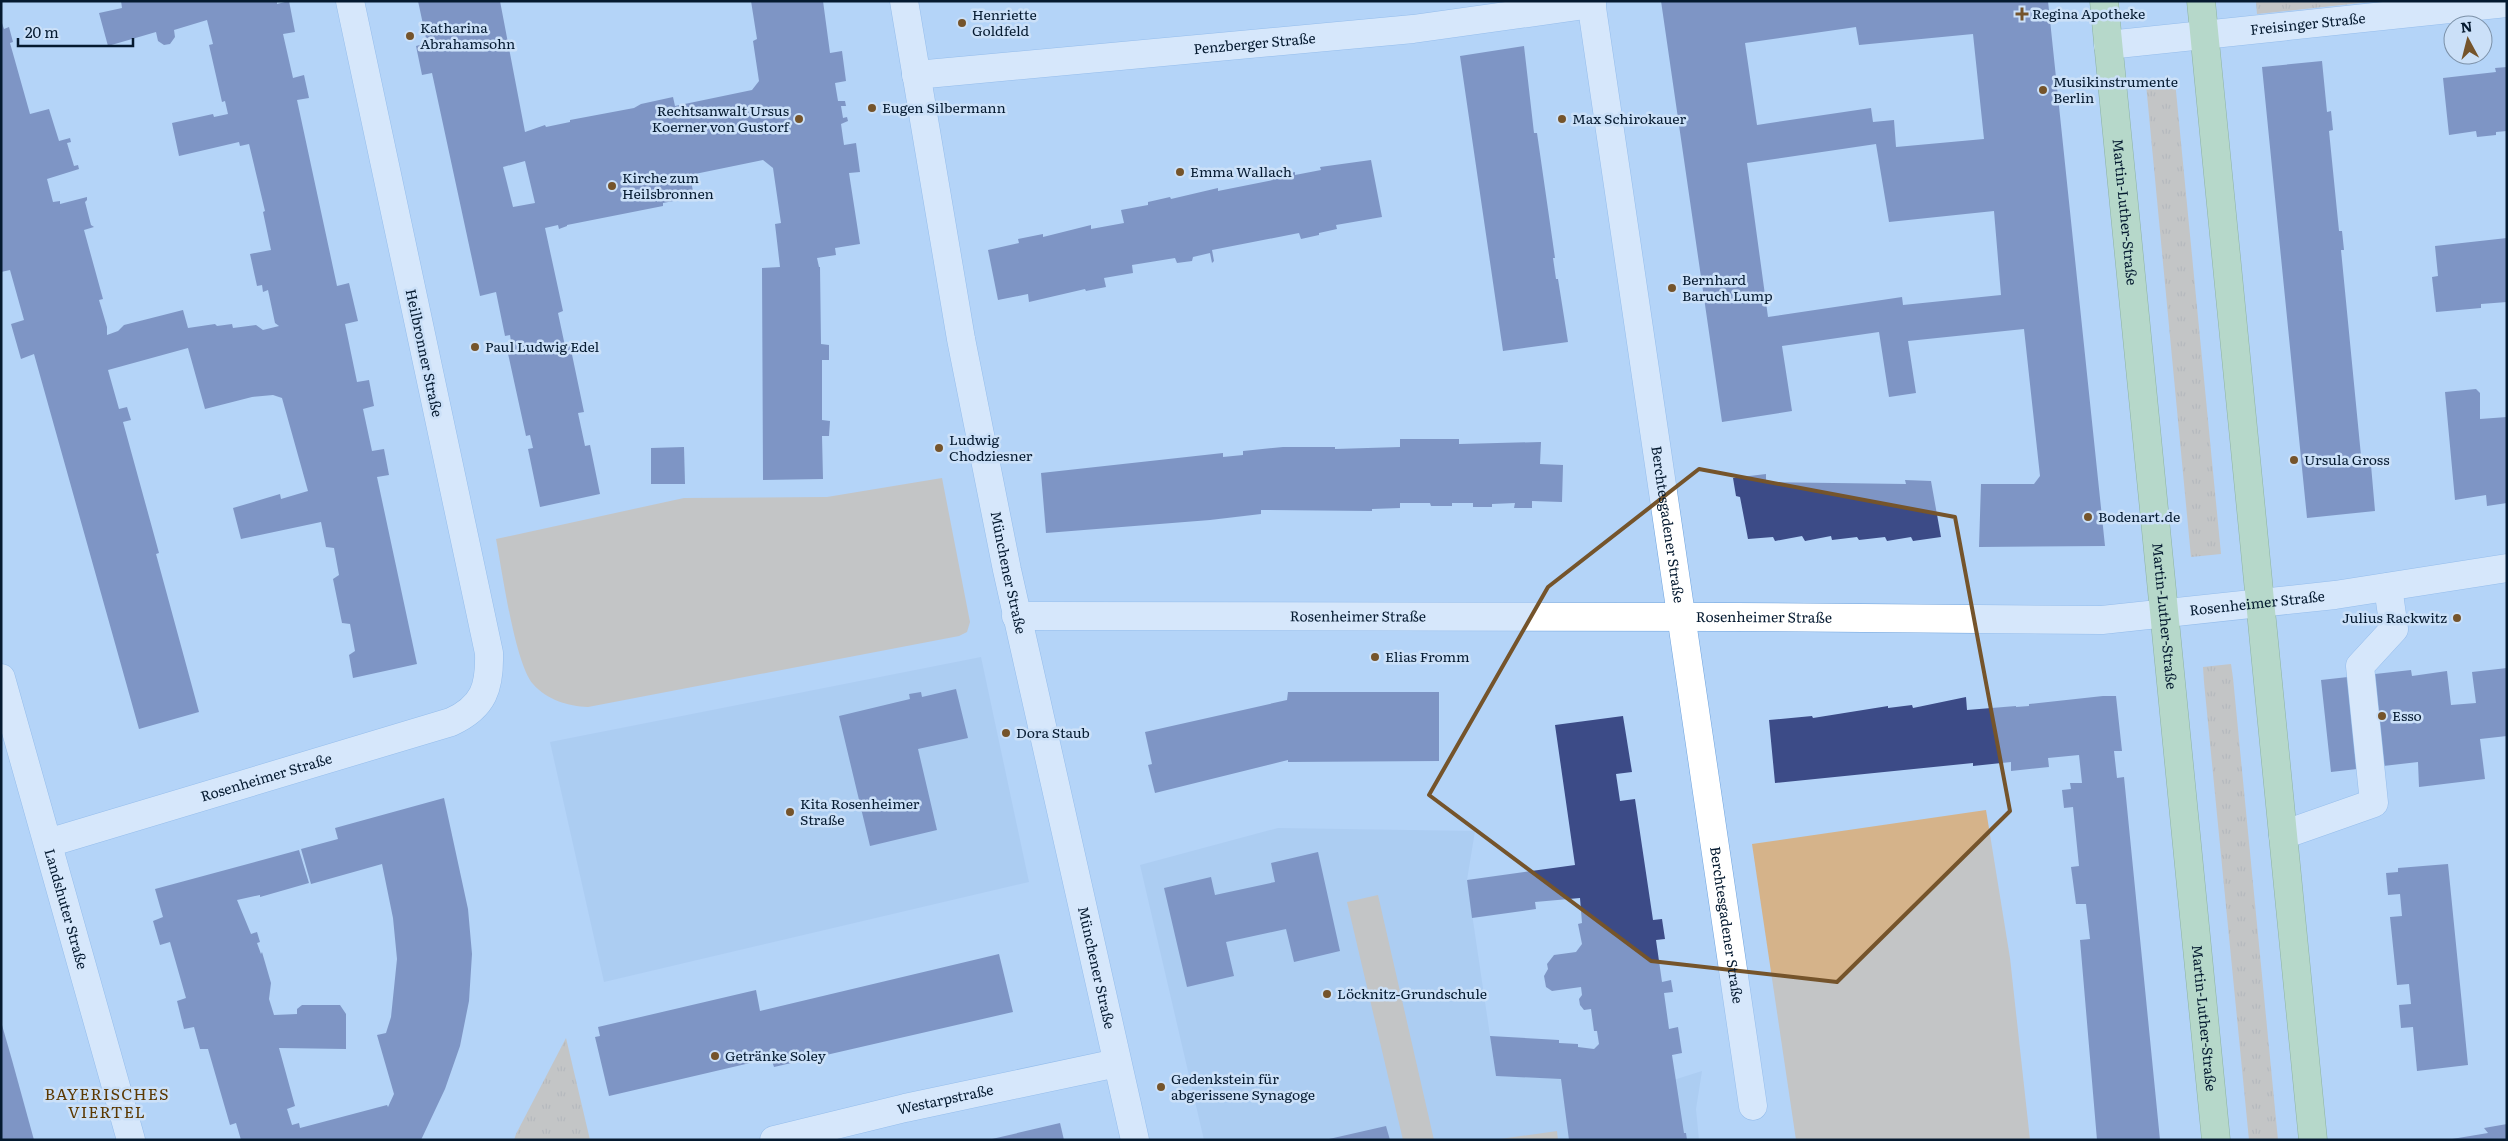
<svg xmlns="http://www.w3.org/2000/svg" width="2508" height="1141" viewBox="0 0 2508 1141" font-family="Literata,serif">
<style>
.built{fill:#a2c5ec}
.grass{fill:url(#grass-tufts)}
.park{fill:#d5b38a}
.building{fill:#3c4b87;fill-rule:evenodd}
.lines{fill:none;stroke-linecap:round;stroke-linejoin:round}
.minor-casing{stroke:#6fa3dd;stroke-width:29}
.major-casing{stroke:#5b8b40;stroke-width:29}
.minor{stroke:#fff;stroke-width:28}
.major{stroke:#b9de92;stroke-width:28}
.marked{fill:none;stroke:#75542b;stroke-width:4;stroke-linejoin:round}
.poi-dot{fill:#75542b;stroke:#cbe0f8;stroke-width:2}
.labels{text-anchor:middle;stroke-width:5;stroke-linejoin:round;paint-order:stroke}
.poi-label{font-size:14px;fill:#051a30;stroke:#cbe0f8;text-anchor:start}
.street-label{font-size:14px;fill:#051a30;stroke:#cbe0f8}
.quarter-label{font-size:16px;letter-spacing:1px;fill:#5b3800;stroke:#cbe0f8}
</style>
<defs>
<pattern id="grass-tufts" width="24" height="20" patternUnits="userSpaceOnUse" patternTransform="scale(1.25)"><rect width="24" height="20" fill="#d5b38a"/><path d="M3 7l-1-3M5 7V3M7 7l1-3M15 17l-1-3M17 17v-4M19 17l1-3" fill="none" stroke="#b59977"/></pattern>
</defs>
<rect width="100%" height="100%" fill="#b4d4f8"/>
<g class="built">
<path d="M 981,657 L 1029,882 L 604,982 L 550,742 Z"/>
<path d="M 1278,828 L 1475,831 L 1467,880 L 1496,1076 L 1664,1083 L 1702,1071 L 1696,1109 L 1699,1140 L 1204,1140 L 1140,865 Z"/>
</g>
<g class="grass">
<path d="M 2256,1 L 2379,1 L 2257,14 Z"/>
<path d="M 2175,81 L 2221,554 L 2191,557 L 2146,84 Z"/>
<path d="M 2231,664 L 2233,678 L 2278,1140 L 2249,1140 L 2204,682 L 2203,667 Z"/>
<path d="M 566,1038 L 590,1140 L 514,1140 L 516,1134 Z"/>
</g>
<g class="park">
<path d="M 942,478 L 970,622 L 967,632 L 959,636 L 588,707 C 568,706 547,700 533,684 C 515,664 502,570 496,539 L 684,498 L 827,497 Z"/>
<path d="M 1986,810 L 2010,958 L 2030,1140 L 1796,1140 L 1752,844 Z"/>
<path d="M 1378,895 L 1434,1140 L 1403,1140 L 1347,902 Z"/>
<path d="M 1557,1131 L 1558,1140 L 1493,1140 Z"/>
</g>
<g class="building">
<path d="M 121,1 L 277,1 L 277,4 L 289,1 L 295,32 L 283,34 L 293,78 L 304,75 L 309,98 L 297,100 L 337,286 L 349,283 L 358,321 L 345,324 L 357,382 L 369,380 L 374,406 L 363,409 L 372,451 L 384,449 L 389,475 L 377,477 L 417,664 L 353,678 L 349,655 L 355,651 L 350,624 L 342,623 L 333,579 L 339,575 L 334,548 L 326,547 L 321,522 L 241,539 L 233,508 L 280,494 L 281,499 L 308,491 L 282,398 L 273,395 L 252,397 L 205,409 L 188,348 L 108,370 L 119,409 L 127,407 L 131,420 L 123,422 L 159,553 L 156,554 L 199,712 L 139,729 L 34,354 L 21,359 L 11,324 L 24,320 L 10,270 L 1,272 L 1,20 L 4,29 L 9,27 L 13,42 L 10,43 L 30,114 L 49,109 L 59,141 L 70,138 L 71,142 L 67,143 L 74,166 L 78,165 L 79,169 L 47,179 L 53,202 L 60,201 L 60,204 L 87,197 L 87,200 L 85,202 L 91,225 L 94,227 L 84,230 L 103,299 L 99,300 L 107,327 L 107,335 L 118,331 L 124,325 L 183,310 L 188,328 L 215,324 L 217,326 L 232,324 L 233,328 L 256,325 L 263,330 L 279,326 L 275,323 L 268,290 L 263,292 L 262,285 L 257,286 L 250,254 L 271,250 L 263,212 L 265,211 L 249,144 L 240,146 L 239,142 L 179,156 L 172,123 L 213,114 L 214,117 L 228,114 L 225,101 L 222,102 L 209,45 L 213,44 L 207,20 L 174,30 L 175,37 L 170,44 L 164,45 L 158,41 L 156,32 L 108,46 L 99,13 L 122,8 Z"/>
<path d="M 418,1 L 500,1 L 525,132 L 545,125 L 546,127 L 570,122 L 570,120 L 634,108 L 641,104 L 673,97 L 675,106 L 752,90 L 759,81 L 753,41 L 757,39 L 751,1 L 823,1 L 830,53 L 842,51 L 846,81 L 835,83 L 838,101 L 845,101 L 846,106 L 841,106 L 843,118 L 847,117 L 848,121 L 841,124 L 844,145 L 856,143 L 860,172 L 849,173 L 860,244 L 835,248 L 836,255 L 817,258 L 819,267 L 820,267 L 821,344 L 829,345 L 829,360 L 822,360 L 822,420 L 830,421 L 829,436 L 822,436 L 823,479 L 763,480 L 762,268 L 780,267 L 775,224 L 781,223 L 773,168 L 763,160 L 690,175 L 694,197 L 663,203 L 663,206 L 567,225 L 567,226 L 559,229 L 558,225 L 545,228 L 563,311 L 558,313 L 565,346 L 570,345 L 584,412 L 578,413 L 585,446 L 590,445 L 600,494 L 540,507 L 528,449 L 533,448 L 530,435 L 526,436 L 507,349 L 512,348 L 510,335 L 505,336 L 496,292 L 480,296 L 432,73 L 422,75 L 416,46 L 427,43 ZM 525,161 L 535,203 L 513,207 L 503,167 Z"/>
<path d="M 1661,1 L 2048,1 L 2105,546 L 1979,547 L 1981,484 L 2034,484 L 2040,476 L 2024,329 L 1908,341 L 1916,393 L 1889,397 L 1879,332 L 1782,346 L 1792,411 L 1722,422 ZM 1856,27 L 1859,45 L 1973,34 L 1984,139 L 1896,147 L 1894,120 L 1873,122 L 1871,108 L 1757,125 L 1745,43 ZM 1876,144 L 1889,222 L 1994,211 L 2001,295 L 1903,305 L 1902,297 L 1768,317 L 1747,163 Z"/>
<path d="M 1524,46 L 1534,133 L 1537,133 L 1555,258 L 1553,258 L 1556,279 L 1558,279 L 1568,342 L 1503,351 L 1460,56 Z"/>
<path d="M 2322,61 L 2327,112 L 2331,111 L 2333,130 L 2329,131 L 2339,231 L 2342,231 L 2344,250 L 2341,250 L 2362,466 L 2371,465 L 2375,511 L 2307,518 L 2262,67 Z"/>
<path d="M 2507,67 L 2507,131 L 2496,132 L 2496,135 L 2477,137 L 2476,131 L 2449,135 L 2443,78 L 2496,72 L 2495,68 Z"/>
<path d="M 1371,160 L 1382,217 L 1336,225 L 1337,229 L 1319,233 L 1319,235 L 1301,239 L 1299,233 L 1212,250 L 1214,261 L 1212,263 L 1210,253 L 1193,257 L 1192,261 L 1177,263 L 1175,258 L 1132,265 L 1133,273 L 1104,278 L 1106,287 L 1086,291 L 1085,289 L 1029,302 L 1028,294 L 998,300 L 988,250 L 1019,243 L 1018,239 L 1043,234 L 1043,237 L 1091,225 L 1091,229 L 1124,223 L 1121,210 L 1148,205 L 1148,202 L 1170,197 L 1171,199 L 1218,188 L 1218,191 L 1273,180 L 1272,177 L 1295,172 L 1295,175 L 1321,170 L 1320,167 Z"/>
<path d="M 2507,238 L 2507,302 L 2481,304 L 2481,308 L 2436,312 L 2432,277 L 2438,276 L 2435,246 Z"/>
<path d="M 2476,389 L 2480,393 L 2480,419 L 2507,417 L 2507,503 L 2487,506 L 2486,495 L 2455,500 L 2445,392 Z"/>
<path d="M 1400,439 L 1459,439 L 1459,444 L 1541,442 L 1540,464 L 1563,465 L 1562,502 L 1532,501 L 1532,508 L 1514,508 L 1515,503 L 1492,504 L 1492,507 L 1473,507 L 1473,503 L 1452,503 L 1452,506 L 1431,506 L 1430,503 L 1400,503 L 1400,508 L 1372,509 L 1372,511 L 1261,510 L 1261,514 L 1210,520 L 1046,533 L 1041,473 L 1223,453 L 1223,457 L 1243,455 L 1243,451 L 1283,447 L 1335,447 L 1335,449 L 1400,447 Z"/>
<path d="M 684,447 L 685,484 L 651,484 L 651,448 Z"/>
<path d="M 1766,474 L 1766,482 L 1906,484 L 1905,480 L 1931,481 L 1941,537 L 1913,541 L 1911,537 L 1887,541 L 1885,537 L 1859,540 L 1857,537 L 1832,540 L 1831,536 L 1805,541 L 1802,536 L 1775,541 L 1773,537 L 1748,539 L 1740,497 L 1736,496 L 1733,478 Z"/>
<path d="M 2507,668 L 2507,736 L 2480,739 L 2485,779 L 2419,787 L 2418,762 L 2331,772 L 2321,680 L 2411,670 L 2412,676 L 2447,671 L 2451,705 L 2476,703 L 2472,672 Z"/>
<path d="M 956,689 L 968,738 L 918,749 L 937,830 L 870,846 L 839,716 L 910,699 L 909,694 L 921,692 L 922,697 Z"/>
<path d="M 1288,692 L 1439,692 L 1439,761 L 1288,762 L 1288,760 L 1155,793 L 1148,765 L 1152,764 L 1145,732 L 1287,700 Z"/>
<path d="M 2103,696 L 2116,696 L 2122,751 L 2114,751 L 2117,778 L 2124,777 L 2160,1140 L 2097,1140 L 2080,940 L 2090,939 L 2086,904 L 2076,904 L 2071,867 L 2079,866 L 2073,807 L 2064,808 L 2062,790 L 2071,789 L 2070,783 L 2082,783 L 2079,755 L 2048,758 L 2049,767 L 2011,771 L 2011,762 L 1973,766 L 1973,763 L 1775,783 L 1769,720 L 1812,716 L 1813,718 L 1888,706 L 1888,708 L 1912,705 L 1913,708 L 1966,697 L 1967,710 L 2016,706 L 2016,707 L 2029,706 L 2029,704 Z"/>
<path d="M 1623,716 L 1632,772 L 1616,774 L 1620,801 L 1635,799 L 1653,920 L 1662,919 L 1665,939 L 1656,940 L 1662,982 L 1671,980 L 1673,992 L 1664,993 L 1669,1029 L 1678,1027 L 1682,1053 L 1672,1055 L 1684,1133 L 1686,1133 L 1687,1140 L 1569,1140 L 1561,1079 L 1496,1076 L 1490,1036 L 1559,1040 L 1559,1043 L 1578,1044 L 1578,1047 L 1594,1049 L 1599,1044 L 1597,1031 L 1594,1031 L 1591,1009 L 1584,1010 L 1580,1005 L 1579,999 L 1582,995 L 1581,987 L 1552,991 L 1546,987 L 1544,976 L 1548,969 L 1547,964 L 1554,955 L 1576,952 L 1582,944 L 1578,924 L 1582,923 L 1580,898 L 1535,902 L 1536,909 L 1472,918 L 1467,880 L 1575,865 L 1555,725 Z"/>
<path d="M 444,798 L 468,909 L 472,954 L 469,1001 L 460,1046 L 445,1089 L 421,1140 L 241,1140 L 236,1123 L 230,1125 L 208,1049 L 200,1049 L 194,1027 L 184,1029 L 177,1001 L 186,998 L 170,942 L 160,945 L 153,921 L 163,917 L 155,889 L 299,850 L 309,883 L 260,897 L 260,895 L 237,900 L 251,934 L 257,932 L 260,942 L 257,943 L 261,954 L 262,952 L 271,983 L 269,999 L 274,1015 L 297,1014 L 297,1009 L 302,1005 L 340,1005 L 346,1014 L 346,1049 L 279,1048 L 295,1106 L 287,1109 L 292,1125 L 299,1123 L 300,1128 L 387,1105 L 388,1107 L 394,1094 L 377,1035 L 386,1033 L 391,1017 L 397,959 L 393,918 L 382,864 L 311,884 L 301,849 L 338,839 L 335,828 Z"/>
<path d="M 1318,852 L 1340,951 L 1294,962 L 1286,929 L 1226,942 L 1234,976 L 1187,987 L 1164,888 L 1211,877 L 1215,895 L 1275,882 L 1271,863 Z"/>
<path d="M 2448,864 L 2468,1065 L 2417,1071 L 2413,1027 L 2401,1028 L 2399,1005 L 2411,1004 L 2409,984 L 2397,985 L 2390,917 L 2402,916 L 2400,894 L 2388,895 L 2386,873 L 2398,872 L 2398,868 Z"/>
<path d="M 999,954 L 1013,1012 L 774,1067 L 771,1058 L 609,1096 L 595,1037 L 600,1036 L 598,1027 L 756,990 L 760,1011 Z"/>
<path d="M 2,1025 L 12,1060 L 34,1140 L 1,1140 Z"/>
<path d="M 1060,1123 L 1064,1140 L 992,1140 L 992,1139 Z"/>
<path d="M 2507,1124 L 2507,1140 L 2446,1140 L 2488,1133 L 2484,1128 Z"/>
<path d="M 1386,1126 L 1390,1140 L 1329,1140 L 1329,1139 Z"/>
</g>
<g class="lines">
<g class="minor-casing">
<g id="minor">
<path id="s1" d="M 904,1 L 961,339 L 1007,570 L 1135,1140"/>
<path id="s2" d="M 1591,1 L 1753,1106"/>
<path id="s3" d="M 2108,45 L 2507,3"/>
<path id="s4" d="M 916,75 L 1413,29 L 1592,4"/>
<path id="s5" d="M 1016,616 L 1736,617 L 2102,620 L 2335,595 L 2507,568"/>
<path id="s6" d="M 1,678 L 131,1140"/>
<path d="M 2283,835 L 2374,803 L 2360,666 L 2394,629 L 2388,587"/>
<path id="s7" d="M 48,843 L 451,722 C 484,707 490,687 489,653 L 350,1"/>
<path id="s8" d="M 774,1140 L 905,1108 L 1117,1063"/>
</g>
</g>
<g class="major-casing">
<g id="major">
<path id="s9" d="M 2104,1 L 2216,1140"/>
<path d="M 2201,1 L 2313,1140"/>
</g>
</g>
<use href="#minor" class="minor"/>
<use href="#major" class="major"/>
</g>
<path d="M0 0H2508V1141H0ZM 1699,469 L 1955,517 L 2010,811 L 1837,982 L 1651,961 L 1429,795 L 1548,587 Z" fill="#b4d4f8" fill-opacity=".55" fill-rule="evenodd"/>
<path class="marked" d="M 1699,469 L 1955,517 L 2010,811 L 1837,982 L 1651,961 L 1429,795 L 1548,587 Z"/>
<g class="poi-dot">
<path d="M2019.5 6.5h5v5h5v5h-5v5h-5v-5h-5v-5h5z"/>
<circle cx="962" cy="23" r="5"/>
<circle cx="410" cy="36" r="5"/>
<circle cx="2043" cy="90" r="5"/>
<circle cx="872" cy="108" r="5"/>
<circle cx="799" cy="119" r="5"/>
<circle cx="1562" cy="119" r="5"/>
<circle cx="1180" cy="172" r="5"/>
<circle cx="612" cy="186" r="5"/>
<circle cx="1672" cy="288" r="5"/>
<circle cx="475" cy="347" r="5"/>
<circle cx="939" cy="448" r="5"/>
<circle cx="2294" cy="460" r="5"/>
<circle cx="2088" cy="517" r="5"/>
<circle cx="2457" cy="618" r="5"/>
<circle cx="1375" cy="657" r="5"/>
<circle cx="2382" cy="716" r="5"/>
<circle cx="1006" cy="733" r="5"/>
<circle cx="790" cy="812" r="5"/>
<circle cx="1327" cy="994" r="5"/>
<circle cx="715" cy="1056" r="5"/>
<circle cx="1161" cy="1087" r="5"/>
</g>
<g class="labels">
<g class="poi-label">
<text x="2032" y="19">Regina Apotheke</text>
<text x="972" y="20">Henriette<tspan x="972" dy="16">Goldfeld</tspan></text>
<text x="420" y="33">Katharina<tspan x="420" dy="16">Abrahamsohn</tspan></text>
<text x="2053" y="87">Musikinstrumente<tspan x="2053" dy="16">Berlin</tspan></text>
<text x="882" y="113">Eugen Silbermann</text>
<text x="789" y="116" text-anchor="end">Rechtsanwalt Ursus<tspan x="789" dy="16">Koerner von Gustorf</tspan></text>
<text x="1572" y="124">Max Schirokauer</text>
<text x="1190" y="177">Emma Wallach</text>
<text x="622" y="183">Kirche zum<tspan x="622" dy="16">Heilsbronnen</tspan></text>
<text x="1682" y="285">Bernhard<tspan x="1682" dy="16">Baruch Lump</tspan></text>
<text x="485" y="352">Paul Ludwig Edel</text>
<text x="949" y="445">Ludwig<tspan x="949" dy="16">Chodziesner</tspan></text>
<text x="2304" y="465">Ursula Gross</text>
<text x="2098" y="522">Bodenart.de</text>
<text x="2447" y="623" text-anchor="end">Julius Rackwitz</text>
<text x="1385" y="662">Elias Fromm</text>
<text x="2392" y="721">Esso</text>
<text x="1016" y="738">Dora Staub</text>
<text x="800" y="809">Kita Rosenheimer<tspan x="800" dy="16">Straße</tspan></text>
<text x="1337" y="999">Löcknitz-Grundschule</text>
<text x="725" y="1061">Getränke Soley</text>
<text x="1171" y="1084">Gedenkstein für<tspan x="1171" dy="16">abgerissene Synagoge</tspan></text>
</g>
<g class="street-label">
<text dy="5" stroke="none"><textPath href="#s3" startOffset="201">Freisinger Straße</textPath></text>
<text dy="5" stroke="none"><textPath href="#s4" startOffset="340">Penzberger Straße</textPath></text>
<text dy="5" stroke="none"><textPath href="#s9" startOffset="212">Martin-Luther-Straße</textPath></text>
<text transform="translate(424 353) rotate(78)" y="5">Heilbronner Straße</text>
<text dy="5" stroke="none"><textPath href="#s2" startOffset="529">Berchtesgadener Straße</textPath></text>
<text dy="5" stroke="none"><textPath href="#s1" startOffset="581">Münchener Straße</textPath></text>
<text dy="5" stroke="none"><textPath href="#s5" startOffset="1242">Rosenheimer Straße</textPath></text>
<text dy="5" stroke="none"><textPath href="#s9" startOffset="618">Martin-Luther-Straße</textPath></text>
<text dy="5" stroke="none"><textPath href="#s5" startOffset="342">Rosenheimer Straße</textPath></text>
<text dy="5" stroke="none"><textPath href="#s5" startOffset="748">Rosenheimer Straße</textPath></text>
<text dy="5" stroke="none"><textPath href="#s7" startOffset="228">Rosenheimer Straße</textPath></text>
<text dy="5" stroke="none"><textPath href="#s6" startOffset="240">Landshuter Straße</textPath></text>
<text dy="5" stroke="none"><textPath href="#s2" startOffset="934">Berchtesgadener Straße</textPath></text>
<text dy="5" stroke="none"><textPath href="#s1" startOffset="986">Münchener Straße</textPath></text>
<text dy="5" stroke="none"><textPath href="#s9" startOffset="1022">Martin-Luther-Straße</textPath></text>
<text dy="5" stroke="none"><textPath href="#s8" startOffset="176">Westarpstraße</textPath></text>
</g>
<g class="quarter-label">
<text x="107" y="1100">BAYERISCHES<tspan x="107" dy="18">VIERTEL</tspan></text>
</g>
</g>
<rect width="2508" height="1141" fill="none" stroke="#051a30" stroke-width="5"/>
<g transform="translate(2468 40) rotate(353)"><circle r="24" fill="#cbe0f8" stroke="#7c91a8"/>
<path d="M0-4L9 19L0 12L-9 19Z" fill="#75542b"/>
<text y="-8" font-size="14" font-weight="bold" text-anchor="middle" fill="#051a30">N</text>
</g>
<path d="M18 38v8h115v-8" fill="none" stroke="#051a30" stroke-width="2.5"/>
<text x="25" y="38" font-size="15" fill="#051a30" stroke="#cbe0f8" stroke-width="4" paint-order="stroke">20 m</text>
</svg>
